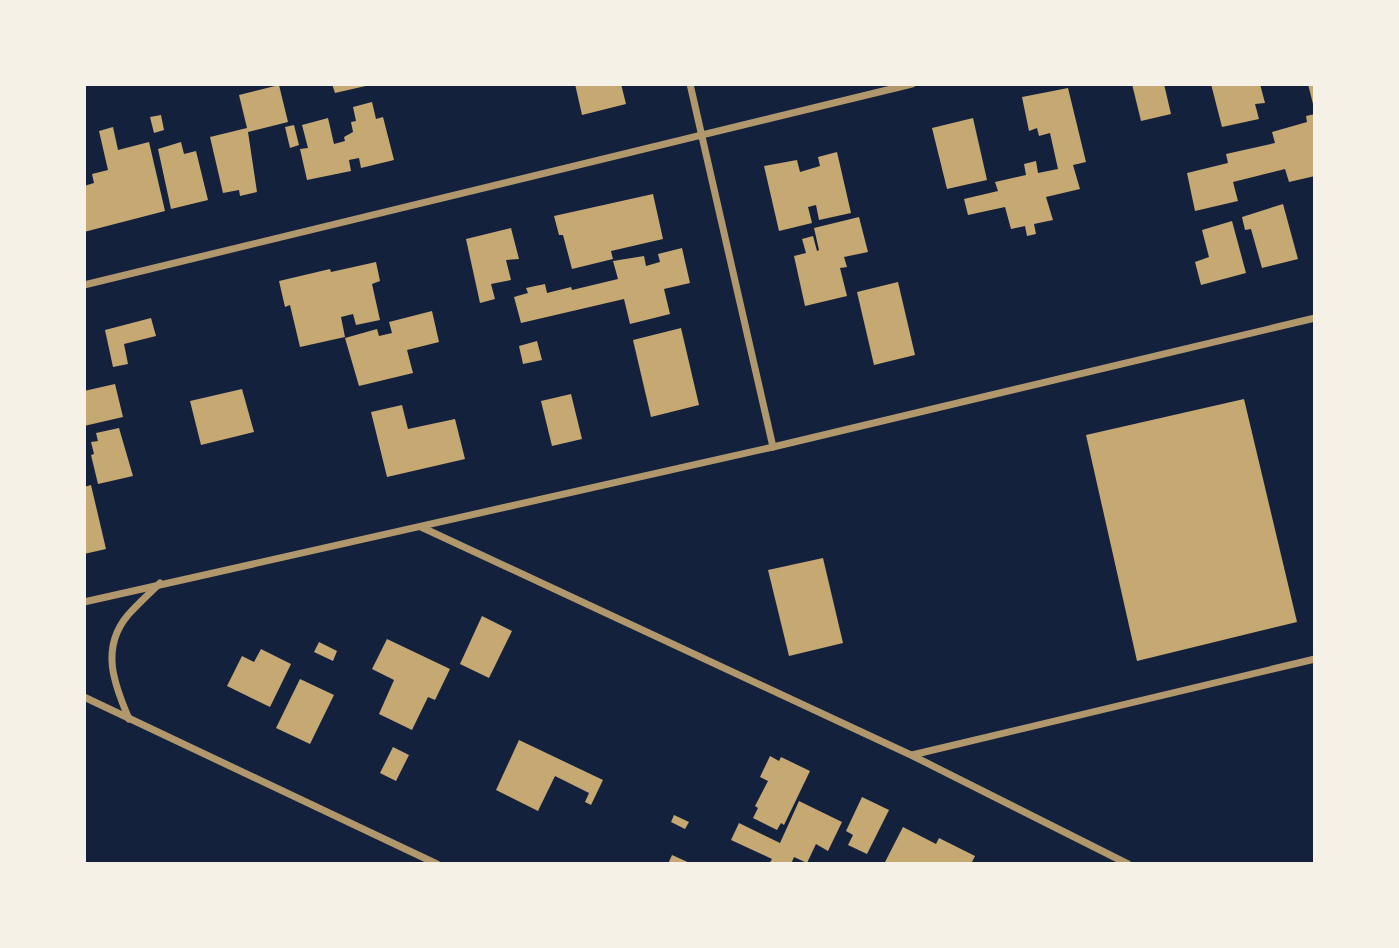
<svg xmlns="http://www.w3.org/2000/svg" width="1399" height="948" viewBox="0 0 1399 948" font-family="'Fira Sans Condensed',sans-serif">
<style>
.building{fill:#c6a872}
.lines{fill:none;stroke-linecap:round;stroke-linejoin:round}
.minor{stroke:#b1986c;stroke-width:7}
</style>
<rect width="100%" height="100%" fill="#14213d"/>
<g class="building">
<path d="M 332,84 L 370,84 L 370,85 L 335,93 Z"/>
<path d="M 575,84 L 621,84 L 626,104 L 582,115 Z"/>
<path d="M 1132,84 L 1164,84 L 1171,114 L 1141,121 Z"/>
<path d="M 1211,84 L 1260,84 L 1265,103 L 1255,104 L 1259,119 L 1222,127 Z"/>
<path d="M 1308,84 L 1315,84 L 1315,108 L 1314,108 Z"/>
<path d="M 279,85 L 288,122 L 248,132 L 257,192 L 240,196 L 239,190 L 223,193 L 210,137 L 247,128 L 239,95 Z"/>
<path d="M 1068,88 L 1086,162 L 1073,165 L 1080,189 L 1046,197 L 1053,220 L 1034,224 L 1036,234 L 1027,236 L 1025,226 L 1011,229 L 1005,207 L 968,215 L 964,199 L 998,191 L 995,182 L 1026,175 L 1024,164 L 1036,161 L 1038,173 L 1058,169 L 1050,133 L 1039,136 L 1037,128 L 1029,131 L 1022,97 Z"/>
<path d="M 372,102 L 376,119 L 383,117 L 394,160 L 361,168 L 359,158 L 349,160 L 351,171 L 307,180 L 300,149 L 308,148 L 302,125 L 328,118 L 334,144 L 345,141 L 344,137 L 353,132 L 351,122 L 356,121 L 353,107 Z"/>
<path d="M 1315,114 L 1315,176 L 1289,182 L 1285,169 L 1233,182 L 1238,201 L 1195,211 L 1187,173 L 1228,163 L 1226,154 L 1275,143 L 1272,132 L 1307,122 L 1306,116 Z"/>
<path d="M 161,115 L 164,130 L 154,133 L 150,117 Z"/>
<path d="M 973,118 L 987,180 L 947,189 L 932,128 Z"/>
<path d="M 294,125 L 299,145 L 290,148 L 285,127 Z"/>
<path d="M 113,127 L 118,150 L 149,142 L 165,211 L 84,232 L 84,186 L 94,183 L 92,174 L 108,170 L 99,131 Z"/>
<path d="M 181,142 L 184,154 L 196,151 L 208,200 L 171,209 L 158,149 Z"/>
<path d="M 837,152 L 851,213 L 819,220 L 816,205 L 808,207 L 812,223 L 779,231 L 764,166 L 797,160 L 800,172 L 820,166 L 818,157 Z"/>
<path d="M 653,194 L 663,239 L 611,251 L 613,259 L 572,269 L 563,235 L 559,235 L 554,216 Z"/>
<path d="M 1283,204 L 1298,259 L 1262,268 L 1251,229 L 1245,230 L 1242,217 Z"/>
<path d="M 859,217 L 868,252 L 844,257 L 847,267 L 840,268 L 847,296 L 805,306 L 794,256 L 806,253 L 802,239 L 813,236 L 817,251 L 819,250 L 814,228 Z"/>
<path d="M 1232,221 L 1246,273 L 1201,285 L 1195,262 L 1209,257 L 1202,230 Z"/>
<path d="M 511,228 L 519,259 L 506,260 L 511,280 L 491,284 L 495,299 L 480,303 L 466,239 Z"/>
<path d="M 682,248 L 690,283 L 664,289 L 670,314 L 630,324 L 624,299 L 521,323 L 514,297 L 528,293 L 526,288 L 545,284 L 547,293 L 571,287 L 572,290 L 618,279 L 613,261 L 644,256 L 646,266 L 660,262 L 658,254 Z"/>
<path d="M 376,262 L 380,281 L 372,284 L 380,320 L 356,325 L 353,314 L 341,317 L 345,337 L 300,347 L 290,305 L 285,307 L 279,281 L 330,269 L 331,272 Z"/>
<path d="M 898,282 L 915,355 L 874,365 L 857,292 Z"/>
<path d="M 432,311 L 439,342 L 407,350 L 413,373 L 359,386 L 345,338 L 377,329 L 379,336 L 392,333 L 389,322 Z"/>
<path d="M 151,318 L 156,336 L 124,344 L 128,364 L 113,367 L 105,330 Z"/>
<path d="M 681,328 L 699,405 L 651,417 L 633,340 Z"/>
<path d="M 537,341 L 542,360 L 523,364 L 519,346 Z"/>
<path d="M 115,384 L 123,417 L 84,426 L 84,391 Z"/>
<path d="M 242,389 L 254,432 L 201,445 L 190,401 Z"/>
<path d="M 571,394 L 582,439 L 552,446 L 541,401 Z"/>
<path d="M 1244,399 L 1297,622 L 1137,661 L 1086,435 Z"/>
<path d="M 402,405 L 408,429 L 455,419 L 465,459 L 387,477 L 371,412 Z"/>
<path d="M 119,428 L 133,476 L 98,484 L 91,455 L 94,454 L 91,442 L 98,441 L 96,433 Z"/>
<path d="M 91,485 L 106,549 L 84,554 L 84,487 Z"/>
<path d="M 823,558 L 843,643 L 789,656 L 768,570 Z"/>
<path d="M 482,616 L 512,631 L 489,678 L 460,664 Z"/>
<path d="M 387,639 L 450,669 L 435,700 L 428,697 L 412,730 L 379,714 L 394,680 L 372,669 Z"/>
<path d="M 319,642 L 337,651 L 333,661 L 314,652 Z"/>
<path d="M 261,649 L 291,664 L 270,707 L 227,686 L 242,656 L 254,662 Z"/>
<path d="M 300,679 L 334,695 L 310,744 L 276,728 Z"/>
<path d="M 519,740 L 603,780 L 591,805 L 585,802 L 589,793 L 555,776 L 538,811 L 496,790 Z"/>
<path d="M 393,747 L 409,755 L 396,781 L 380,773 Z"/>
<path d="M 770,756 L 779,761 L 781,757 L 810,771 L 784,825 L 781,823 L 777,830 L 753,818 L 758,808 L 755,806 L 768,781 L 760,777 Z"/>
<path d="M 862,797 L 889,810 L 867,854 L 848,845 L 853,835 L 846,831 Z"/>
<path d="M 799,801 L 842,822 L 828,851 L 816,844 L 807,863 L 794,857 L 791,864 L 769,864 L 772,859 L 731,840 L 739,823 L 780,843 Z"/>
<path d="M 674,815 L 689,822 L 685,829 L 671,822 Z"/>
<path d="M 903,827 L 936,844 L 939,838 L 975,856 L 971,864 L 884,864 Z"/>
<path d="M 672,855 L 692,864 L 668,864 Z"/>
</g>
<g class="lines">
<g class="minor">
<path d="M 690,84 L 773,447"/>
<path d="M 84,285 L 912,84"/>
<path d="M 421,527 L 911,755 L 1128,864"/>
<path d="M 84,602 L 773,447 L 1315,318"/>
<path d="M 84,697 L 437,864"/>
<path d="M 129,719 C 114,684 100,648 128,615 C 138,604 149,594 160,583"/>
<path d="M 912,755 L 1315,659"/>
</g>
</g>
<rect width="1399" height="948" fill="none" stroke="#f6f1e7" stroke-width="172"/>
</svg>
